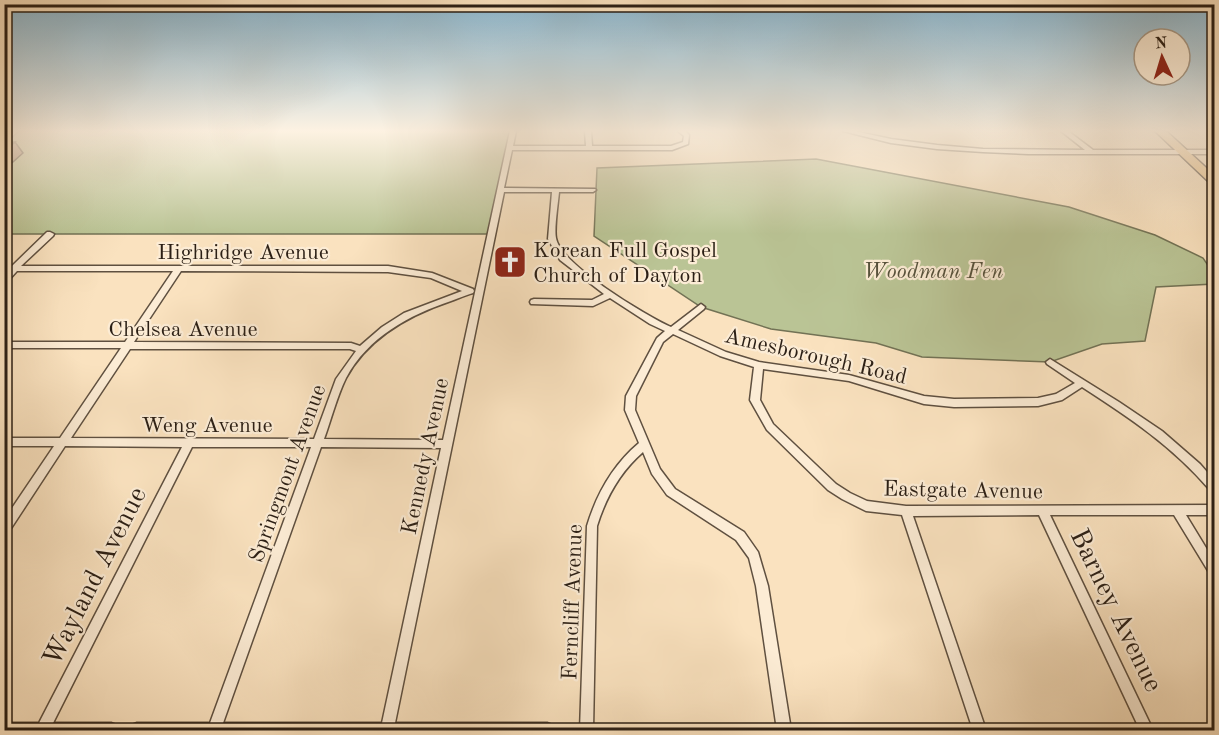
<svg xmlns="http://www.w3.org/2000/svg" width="1219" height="735" viewBox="0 0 1219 735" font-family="'Old Standard TT',serif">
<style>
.green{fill:#bac495;stroke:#727255;stroke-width:1.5}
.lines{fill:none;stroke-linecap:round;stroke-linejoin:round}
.street-casing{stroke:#5f5040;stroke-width:3}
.primary-casing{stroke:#2b1f15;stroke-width:3}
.street{fill:#fcecd5;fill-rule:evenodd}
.primary{fill:#edc180;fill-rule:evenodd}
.wall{fill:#c8987f;stroke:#2b1f15;stroke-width:1.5}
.shaded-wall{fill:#a27c68;stroke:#2b1f15;stroke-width:1.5}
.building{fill:#e8b194;stroke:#2b1f15;stroke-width:1.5}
.labels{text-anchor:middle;stroke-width:4.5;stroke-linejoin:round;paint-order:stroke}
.poi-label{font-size:22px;fill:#2b1f15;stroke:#fcecd5;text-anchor:start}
.street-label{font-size:22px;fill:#2b1f15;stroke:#fcecd5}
.park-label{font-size:22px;font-style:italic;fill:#56513b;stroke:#fcecd5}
.near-street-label{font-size:27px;fill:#2b1f15;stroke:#fcecd5}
</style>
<rect width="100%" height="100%" fill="#fae2bf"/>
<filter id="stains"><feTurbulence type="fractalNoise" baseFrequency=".00333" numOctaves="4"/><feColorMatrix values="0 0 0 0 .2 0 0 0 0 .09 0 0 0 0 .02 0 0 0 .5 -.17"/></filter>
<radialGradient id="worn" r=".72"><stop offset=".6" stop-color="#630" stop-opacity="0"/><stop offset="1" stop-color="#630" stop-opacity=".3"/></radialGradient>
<g class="green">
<path d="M 19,131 L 513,131 L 490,234 L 5,234 L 5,144 Z"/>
<path d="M 816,159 L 1069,207 L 1155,235 L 1203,258 L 1214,274 L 1214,284 L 1156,287 L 1145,341 L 1102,344 L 1050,362 L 922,357 L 876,343 L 771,329 L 701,307 L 594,236 L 597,168 Z"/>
</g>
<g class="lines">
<g class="street-casing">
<g id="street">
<path d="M 510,131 L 516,131 L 513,146 L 586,146 L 585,131 L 591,131 L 592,146 L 671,146 L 683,142 L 684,136 L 678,131 L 685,131 L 689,135 L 688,144 L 672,150 L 512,150 L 504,188 L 595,189 L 596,190 L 593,192 L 559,192 C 558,203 554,229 556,238 C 560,264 646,316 671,327 L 701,304 L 705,307 L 704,309 L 678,330 L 726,352 L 759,362 L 849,375 L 924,396 L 954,399 L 1038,398 L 1056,394 L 1075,383 L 1047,364 L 1046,362 L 1050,359 L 1119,402 L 1162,431 L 1200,464 L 1214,480 L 1214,491 L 1210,490 C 1172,446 1130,418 1082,387 L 1062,400 L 1038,406 L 954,407 L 924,404 L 849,381 L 763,369 L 760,400 L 773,424 L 836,484 L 850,493 L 867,501 L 906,506 L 1214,505 L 1214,515 L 1186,515 L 1214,561 L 1214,575 L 1210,574 L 1174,515 L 1050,515 L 1153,730 L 1140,730 L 1039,515 L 913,516 L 986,730 L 973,730 L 902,515 L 866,511 L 842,499 L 828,490 L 767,430 L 750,400 L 754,367 L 720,356 L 673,334 L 663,342 L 636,396 L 635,410 L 660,469 L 675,489 L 744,532 L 758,552 L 768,586 L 791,730 L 777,730 L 756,586 L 749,558 L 736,540 L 667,495 L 652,474 L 643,452 C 620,472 606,497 597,526 L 593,730 L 580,730 L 587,526 C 597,493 613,465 639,443 L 625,410 L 626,396 L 657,338 L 665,331 L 650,324 L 610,298 L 593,306 L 531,304 L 530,302 L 531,300 L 534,299 L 592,300 L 604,294 L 560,260 L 548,239 L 552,192 L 504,192 L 395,723 L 547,723 L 552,725 L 553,730 L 131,730 L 132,725 L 137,723 L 210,723 L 311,447 L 192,447 L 53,723 L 111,723 L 116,725 L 117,730 L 4,730 L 4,723 L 39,723 L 182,447 L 65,446 L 8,533 L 4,535 L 4,520 L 54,446 L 4,446 L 4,438 L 60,438 L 121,348 L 4,348 L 4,342 L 125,342 L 173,271 L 17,271 L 7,282 L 4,282 L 4,274 L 8,271 L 4,271 L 4,265 L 12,266 L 47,232 L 50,232 L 54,234 L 53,236 L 21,266 L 388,266 L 432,273 L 473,289 L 474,291 L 473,293 C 466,295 459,298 451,301 C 409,315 368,337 346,378 C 337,396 331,420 324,439 L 443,440 ZM 181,271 L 388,272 L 431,278 L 462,291 L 404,313 L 382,327 L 360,346 L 351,343 L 134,342 ZM 130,349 L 350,349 L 356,351 L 336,379 L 314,439 L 71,438 ZM 321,447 L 441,448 L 382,723 L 223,723 Z"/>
<path d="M 843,131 L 854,131 L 891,139 L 937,145 L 983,149 L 1085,150 L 1061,131 L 1068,131 L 1093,150 L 1214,150 L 1214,154 L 1029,154 L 983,152 L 937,149 L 891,143 Z"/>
</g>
</g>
<g class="primary-casing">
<path id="primary" d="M 1155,131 L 1166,131 L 1214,175 L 1214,184 L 1210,183 Z"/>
</g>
<use href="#street" class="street"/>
<use href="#primary" class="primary"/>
</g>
<path class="wall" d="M 1213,154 L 1215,154 L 1215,165 L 1209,160 Z"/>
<path class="shaded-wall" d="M 15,142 L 23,153 L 4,170 L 4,151 Z"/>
<path class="building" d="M 4,142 L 15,142 L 4,151 Z"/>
<linearGradient id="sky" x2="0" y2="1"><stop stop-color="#8ab8d2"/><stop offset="0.56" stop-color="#fdf2e2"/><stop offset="1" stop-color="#fdf2e2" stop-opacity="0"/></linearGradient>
<rect width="1219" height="234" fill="url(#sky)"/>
<defs>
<g id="church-square" transform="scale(1.725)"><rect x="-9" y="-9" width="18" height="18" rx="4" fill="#8f2418" stroke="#fcecd5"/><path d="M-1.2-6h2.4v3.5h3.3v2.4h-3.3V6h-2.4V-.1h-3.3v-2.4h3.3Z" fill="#fff"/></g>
</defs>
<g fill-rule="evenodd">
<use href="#church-square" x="510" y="262"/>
</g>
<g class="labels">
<g class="poi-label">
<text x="533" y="257">Korean Full Gospel<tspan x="533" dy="25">Church of Dayton</tspan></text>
</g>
<g class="street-label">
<text x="243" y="259">Highridge Avenue</text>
<text x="183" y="336">Chelsea Avenue</text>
<text transform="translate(816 355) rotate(13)" y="8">Amesborough Road</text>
<text x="207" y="432">Weng Avenue</text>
<text transform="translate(424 456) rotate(-78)" y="8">Kennedy Avenue</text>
<text transform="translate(286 473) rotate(-70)" y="8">Springmont Avenue</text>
<text transform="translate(963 489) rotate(1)" y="8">Eastgate Avenue</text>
<text transform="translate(571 602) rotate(-88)" y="8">Ferncliff Avenue</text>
</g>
<g class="park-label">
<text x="933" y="278">Woodman Fen</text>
</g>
<g class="near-street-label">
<text transform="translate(94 576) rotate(-63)" y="9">Wayland Avenue</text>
<text transform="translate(1117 610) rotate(64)" y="9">Barney Avenue</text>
</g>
</g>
<rect width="1219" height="735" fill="none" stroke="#fae2bf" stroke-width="24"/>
<rect x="6" y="6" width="1207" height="723" fill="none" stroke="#2b1f15" stroke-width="3"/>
<rect x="12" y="12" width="1195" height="711" fill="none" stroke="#2b1f15" stroke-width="1.5"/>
<g transform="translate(1162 57) rotate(356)"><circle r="28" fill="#fcecd5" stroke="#a89a88" stroke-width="1.5"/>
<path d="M0-4.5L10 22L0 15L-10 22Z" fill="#8f2418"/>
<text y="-9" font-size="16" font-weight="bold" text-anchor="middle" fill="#2b1f15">N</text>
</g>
<rect width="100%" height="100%" filter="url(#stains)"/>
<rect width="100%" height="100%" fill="url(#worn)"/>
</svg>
